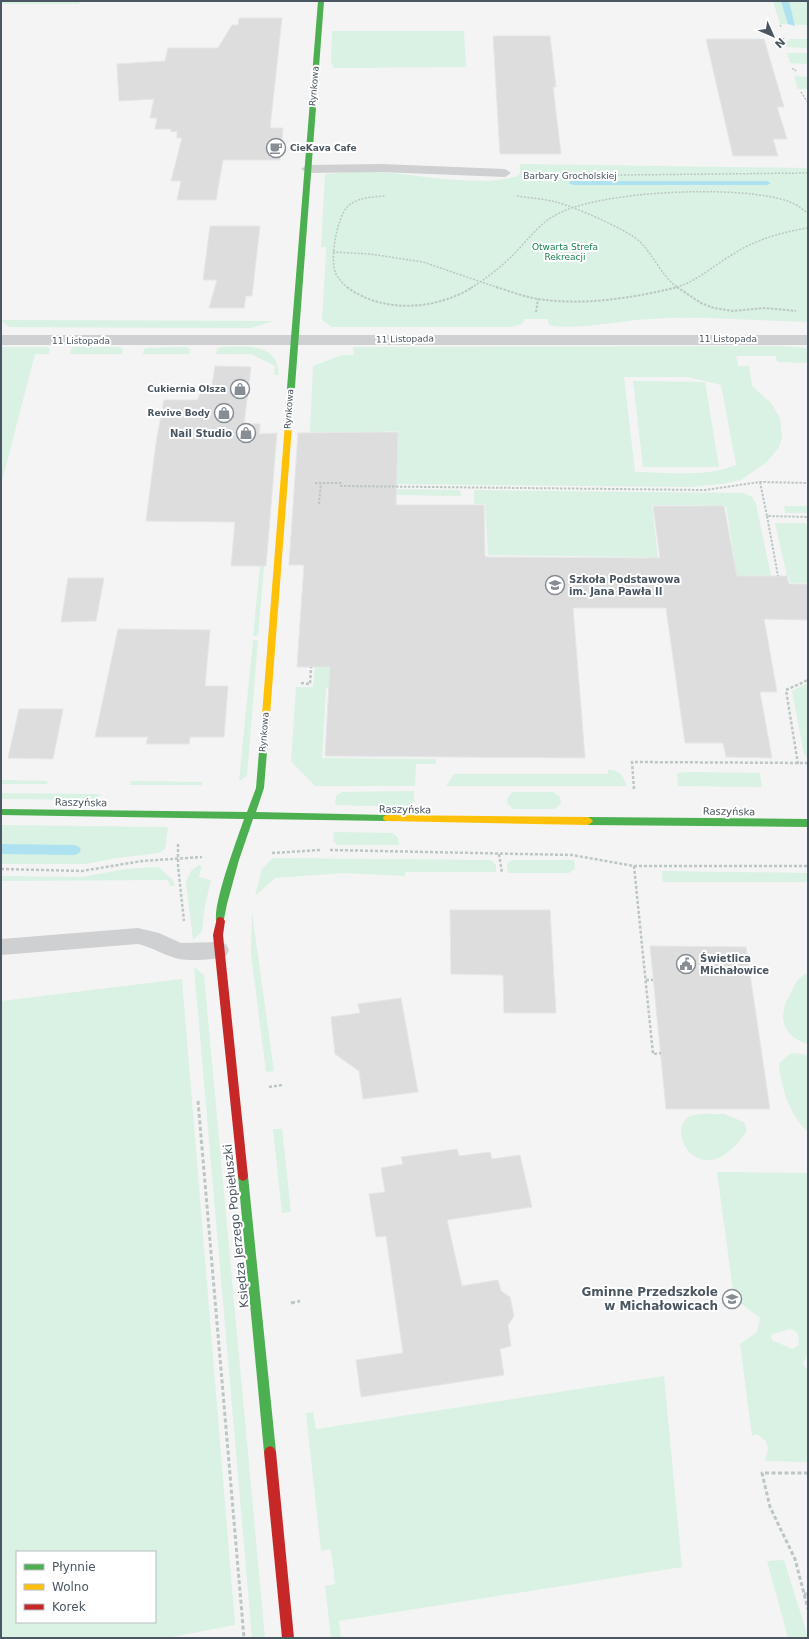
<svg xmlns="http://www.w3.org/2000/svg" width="809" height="1639" viewBox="0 0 809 1639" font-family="'DejaVu Sans',sans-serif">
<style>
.green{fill:#d9f2e3;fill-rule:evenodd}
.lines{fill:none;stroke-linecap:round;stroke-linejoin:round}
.stream{fill:#aee2f0;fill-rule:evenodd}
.building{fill:#ddddde;stroke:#e5e6e7}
.path-far3{stroke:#bcc7c4;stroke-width:1.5;stroke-dasharray:2 1.5;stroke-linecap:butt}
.path-far2{stroke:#bcc7c4;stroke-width:2;stroke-dasharray:2.5 1.5;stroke-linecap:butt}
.path-far1{stroke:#bcc7c4;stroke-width:2.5;stroke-dasharray:3 2;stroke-linecap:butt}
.path{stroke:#bcc7c4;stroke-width:3;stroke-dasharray:4 2.5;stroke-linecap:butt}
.lane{fill:#ced0d2;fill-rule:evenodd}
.street{fill:#ced0d2;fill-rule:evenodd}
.fast{fill:#4caf50;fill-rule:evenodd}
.slow{fill:#ffc107;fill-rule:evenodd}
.jam{fill:#c62828;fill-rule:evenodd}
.labels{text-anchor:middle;stroke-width:4;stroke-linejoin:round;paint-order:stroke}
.far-street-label{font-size:9px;fill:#4a5661;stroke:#fff}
.far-poi-label{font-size:9px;font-weight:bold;fill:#4a5661;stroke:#fff;text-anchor:end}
.far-park-label{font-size:9px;fill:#17864f;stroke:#fff}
.poi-label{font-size:10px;font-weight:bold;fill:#4a5661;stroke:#fff;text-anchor:start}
.street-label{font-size:10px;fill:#4a5661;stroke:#fff}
.near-street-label{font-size:12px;fill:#4a5661;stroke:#fff}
.near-poi-label{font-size:12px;font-weight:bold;fill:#4a5661;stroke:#fff;text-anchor:end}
</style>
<rect width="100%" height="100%" fill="#f4f4f4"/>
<g class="green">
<path d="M 1,1 L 80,1 L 79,4 L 1,4 Z"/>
<path d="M 773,1 L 808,1 L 808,25 L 780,24 Z"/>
<path d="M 332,31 L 464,31 L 466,67 L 334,68 L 331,62 Z"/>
<path d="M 789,39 L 808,39 L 808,48 L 786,47 L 784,41 L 789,41 Z"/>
<path d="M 787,53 L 808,53 L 808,64 L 790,63 Z"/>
<path d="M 794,76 L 808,77 L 808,89 L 798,89 Z"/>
<path d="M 520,164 L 808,168 L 808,322 C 755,321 702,315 649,319 C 626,320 569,331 549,325 L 548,319 L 525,319 L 522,324 L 510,327 L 332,327 L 322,320 L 326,252 L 326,247 L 321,247 L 325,174 C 342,173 360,171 377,172 C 418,174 478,188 518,176 L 520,173 Z"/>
<path d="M 1,320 L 273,321 L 251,328 L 9,327 Z"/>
<path d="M 781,346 L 808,348 L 808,363 L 777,362 L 776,356 L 736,356 L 738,366 L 749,366 L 752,386 L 771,403 L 780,418 L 782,438 L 779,447 L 767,462 L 741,480 L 722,484 L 692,487 L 387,484 L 342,461 L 344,432 L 310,432 L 313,366 L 342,355 L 354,355 L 353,347 ZM 624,377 L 688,377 L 721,385 L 736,465 C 704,478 668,472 635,472 ZM 384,431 L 398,431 L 397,446 L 383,446 Z"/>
<path d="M 1,347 L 48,347 L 50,349 L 49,354 L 35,354 L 1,485 Z"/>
<path d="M 74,347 L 120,347 L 123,349 L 122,354 L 70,354 L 71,349 Z"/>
<path d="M 186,347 L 190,349 L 189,354 L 143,354 L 144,349 L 147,348 Z"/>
<path d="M 220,347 C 246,347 277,341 279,375 L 274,375 L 275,366 L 251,354 L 216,354 L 217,349 Z"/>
<path d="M 633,381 L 705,382 L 719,467 L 643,467 Z"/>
<path d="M 337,488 L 460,490 L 461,496 L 396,495 L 396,503 L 326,503 Z"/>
<path d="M 474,490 L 743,493 L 752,497 L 756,504 L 771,576 L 738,583 L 726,506 L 652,505 L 658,559 L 649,559 L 648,557 L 488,555 L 485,504 L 474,504 Z"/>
<path d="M 784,506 L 808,506 L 808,513 L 785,513 Z"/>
<path d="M 775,523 L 806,523 L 808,531 L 808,583 L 790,583 L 789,577 L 787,576 Z"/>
<path d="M 260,566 L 264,566 L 258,636 L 253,636 Z"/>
<path d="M 253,640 L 258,640 L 247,776 L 239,781 Z"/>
<path d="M 315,667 L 368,668 L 367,689 L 326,688 L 322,758 L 436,759 L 436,764 L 416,764 L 415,786 L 315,786 L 291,761 L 296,687 L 313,687 Z"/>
<path d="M 808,683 L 808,759 L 804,754 L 792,691 Z"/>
<path d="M 608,770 C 620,770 623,776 627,786 L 446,786 L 454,774 L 608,774 Z"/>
<path d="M 689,772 L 760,773 L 762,787 L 678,786 L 677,773 Z"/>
<path d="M 1,780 L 48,781 L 47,784 L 1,784 Z"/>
<path d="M 131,781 L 202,782 L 202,785 L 130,785 Z"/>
<path d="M 414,791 L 414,801 L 407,807 L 335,805 L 336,796 L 342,792 Z"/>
<path d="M 513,792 L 553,792 L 560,797 L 561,804 L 554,809 L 513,809 L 507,803 L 508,797 Z"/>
<path d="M 1,793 L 102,794 L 94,800 L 1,799 Z"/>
<path d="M 1,825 L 168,827 L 165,849 L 159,853 L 117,858 L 86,864 L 1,864 Z"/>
<path d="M 334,832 L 393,833 L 398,838 L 399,845 L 338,845 L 333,841 Z"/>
<path d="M 273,858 L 491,860 L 496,865 L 496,872 L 405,872 L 405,876 L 343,873 L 275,878 L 255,896 L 262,869 Z"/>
<path d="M 512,860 L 574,860 L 575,869 L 569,873 L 508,873 L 507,864 Z"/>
<path d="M 199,865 L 202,865 L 199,877 L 211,880 L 205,905 L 202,931 L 193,940 L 186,882 L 191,871 Z"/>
<path d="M 158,867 L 172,879 L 175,886 L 170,886 L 168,880 L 1,881 L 1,876 L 82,877 L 125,869 Z"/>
<path d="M 662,871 L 808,873 L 808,882 L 663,882 Z"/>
<path d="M 252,912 L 274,1071 L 266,1072 L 251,953 Z"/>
<path d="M 194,967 L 204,975 L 265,1638 L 252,1638 Z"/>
<path d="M 808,973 L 808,1044 C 782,1036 777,1017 790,994 C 795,984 798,977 808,973 Z"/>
<path d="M 182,979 L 235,1625 L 166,1638 L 1,1638 L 1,1001 ZM 17,1552 L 155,1552 L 155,1622 L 17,1622 Z"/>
<path d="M 792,1053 L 808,1055 L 808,1132 C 790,1116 781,1088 779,1064 L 787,1056 Z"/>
<path d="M 724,1114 L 744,1122 L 747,1130 C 741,1141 734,1148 724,1155 C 689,1177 666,1123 693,1115 C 702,1113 714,1114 724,1114 Z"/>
<path d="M 273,1129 L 282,1129 L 291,1212 L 282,1213 Z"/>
<path d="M 717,1172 L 808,1173 L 808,1354 L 803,1364 L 808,1370 L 808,1462 L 765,1461 L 768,1448 L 766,1441 L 757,1434 L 752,1436 L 740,1344 L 757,1332 L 760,1318 L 734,1298 ZM 789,1329 L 794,1330 L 798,1334 L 799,1345 L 792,1349 L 772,1340 L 771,1336 L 773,1334 Z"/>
<path d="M 664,1376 L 682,1567 L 339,1621 L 341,1638 L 331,1638 L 325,1586 L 335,1584 L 331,1549 L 321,1551 L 306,1413 L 313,1412 L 316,1429 Z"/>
<path d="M 784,1560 L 808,1637 L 808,1638 L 788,1638 L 767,1561 Z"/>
</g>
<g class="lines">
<g class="stream">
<path d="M 781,1 L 789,1 L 795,26 L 788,24 Z"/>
<path d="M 570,181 L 767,181 L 771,183 L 767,185 L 573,185 L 569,183 Z"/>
<path d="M 1,844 L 75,845 L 79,847 L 81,850 L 79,853 L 75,855 L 1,854 Z"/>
</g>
</g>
<g class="building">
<path d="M 239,18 L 282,18 L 270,128 L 283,128 L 280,160 L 223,160 L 216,200 L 177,200 L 181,181 L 171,181 L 182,138 L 177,138 L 177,131 L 171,132 L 171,129 L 155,129 L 157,118 L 150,118 L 154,99 L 119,101 L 117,64 L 165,61 L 168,48 L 218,48 L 232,25 L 238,25 Z"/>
<path d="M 493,36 L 550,36 L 556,87 L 553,87 L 561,154 L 500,154 Z"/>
<path d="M 706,39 L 764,39 L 784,107 L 777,107 L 787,139 L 773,139 L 778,156 L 733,156 Z"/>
<path d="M 210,226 L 260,226 L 252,296 L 246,296 L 244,308 L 209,308 L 217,280 L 203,280 Z"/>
<path d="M 215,366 L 251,367 L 244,424 L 260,424 L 259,434 L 277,433 L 266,566 L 231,566 L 235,522 L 146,521 L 156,443 L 164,400 L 197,400 L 201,392 L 211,392 Z"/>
<path d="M 398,432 L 396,505 L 484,505 L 485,557 L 660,558 L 653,506 L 724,506 L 737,576 L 787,576 L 789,584 L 808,584 L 808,620 L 764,619 L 777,692 L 760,692 L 772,758 L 726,757 L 723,743 L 685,743 L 666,608 L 573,608 L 585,758 L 325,756 L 330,667 L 297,667 L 304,565 L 289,565 L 298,433 Z"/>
<path d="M 68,578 L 104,578 L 96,621 L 61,622 Z"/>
<path d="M 118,629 L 210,630 L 205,686 L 228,686 L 224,737 L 190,737 L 189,744 L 146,744 L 148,737 L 95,737 Z"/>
<path d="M 19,709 L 63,709 L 53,759 L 8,758 Z"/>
<path d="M 450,910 L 550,910 L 556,1013 L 504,1013 L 503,975 L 451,974 Z"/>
<path d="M 650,946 L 746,947 L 770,1109 L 666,1109 Z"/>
<path d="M 401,998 L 418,1092 L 363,1099 L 359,1071 L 335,1054 L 331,1017 L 360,1013 L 358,1004 Z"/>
<path d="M 457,1149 L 459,1156 L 490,1152 L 492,1159 L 520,1155 L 532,1207 L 447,1220 L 462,1286 L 498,1280 L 501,1291 L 510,1297 L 514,1316 L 508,1325 L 511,1346 L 500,1349 L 504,1375 L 361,1397 L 356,1360 L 403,1353 L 386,1236 L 376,1237 L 369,1194 L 385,1192 L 381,1168 L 403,1164 L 401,1157 Z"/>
</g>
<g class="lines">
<g class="path-far3">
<path d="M 780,25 L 782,28"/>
<path d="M 783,40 L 784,37"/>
<path d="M 792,69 L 795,69 L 796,73"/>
<path d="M 801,92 L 808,103"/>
<path d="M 533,176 L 808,173"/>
<path d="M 517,196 C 530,198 544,199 556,202 C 575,207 626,229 639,241 C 654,255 662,277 678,288"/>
<path d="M 333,252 L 370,254 L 423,262 L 499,288"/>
<path d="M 348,288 C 343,284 339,279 336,274 C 329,260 337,217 348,206 C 358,197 373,197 386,196"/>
<path d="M 471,288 C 487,278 501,267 514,254 C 527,241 538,225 554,216 C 595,190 745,184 790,202 C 796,204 802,209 808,213"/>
<path d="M 673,288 C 696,283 715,264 735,253 C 757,239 783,232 808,228"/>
</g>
<g class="path-far2">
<path d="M 347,287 C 383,314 436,310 473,287"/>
<path d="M 496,287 C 510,291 524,297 538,299 C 584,306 633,298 678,287"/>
<path d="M 677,287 L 701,303 L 714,308 L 733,311 L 765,308 L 796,311"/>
<path d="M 536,312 L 538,299"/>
<path d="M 760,482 L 767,516 L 808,517"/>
<path d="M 315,483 L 341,483 L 341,486 L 705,490 L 760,482 L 808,483"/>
<path d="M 319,504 L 321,483"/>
<path d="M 767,516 L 778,576"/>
</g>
<g class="path-far1">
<path d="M 301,683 L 310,684 L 311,667"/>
<path d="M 798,764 L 786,690 L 808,680"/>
<path d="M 634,789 L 632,762 L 808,763"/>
<path d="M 178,844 L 178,866 L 184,921"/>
<path d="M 330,850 L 572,855 L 634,866 L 808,866"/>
<path d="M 272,853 L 321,850"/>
<path d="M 499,854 L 502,873"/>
<path d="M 634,866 L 653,1054 L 661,1053"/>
<path d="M 1,869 L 82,871 L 142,861 L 202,857"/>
<path d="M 646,980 L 653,980"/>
<path d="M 269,1087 L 282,1085"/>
</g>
<g class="path">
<path d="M 198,1101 L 244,1638"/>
<path d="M 291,1303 L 300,1301"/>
<path d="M 808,1473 L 762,1473 L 770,1507 L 795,1559 L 808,1609"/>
<path d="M 804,1594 L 808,1594"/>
</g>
<g class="lane">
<path d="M 381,164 L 505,169 L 511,173 L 505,177 L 381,172 L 307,173 L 301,169 L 307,165 Z"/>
<path d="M 138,928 L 159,933 L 181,943 L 219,942 L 226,944 L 229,950 L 226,956 C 215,960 191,961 179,959 C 165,956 152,947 138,944 L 1,955 L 1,939 Z"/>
</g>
<rect class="street" x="1" y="335" width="807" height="10"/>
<g class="fast">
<path d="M 318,1 L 324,1 L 293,413 L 289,415 L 285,413 Z"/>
<path d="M 266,712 L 270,715 L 264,788 L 256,812 L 387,815 L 390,816 L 391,818 L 390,820 L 387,821 L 253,819 L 239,860 L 227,904 L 223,924 L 220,925 L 217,924 C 210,910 238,837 244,819 L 1,815 L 1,809 L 247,812 L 256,788 L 262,715 Z"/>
<path d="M 588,817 L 808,819 L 808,827 L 588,825 L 585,823 L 583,821 L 585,819 Z"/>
<path d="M 243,1171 L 247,1173 L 248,1176 L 276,1452 L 274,1456 L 270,1458 L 266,1456 L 264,1452 L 238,1176 L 239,1173 Z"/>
</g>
<g class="slow">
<path d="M 286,411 L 289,411 L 293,413 L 270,715 L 266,718 L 262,715 Z"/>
<path d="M 387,815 L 588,817 L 591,819 L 593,821 L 591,823 L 588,825 L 387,821 L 384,820 L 383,818 L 384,816 Z"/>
</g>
<g class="jam">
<path d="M 220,917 L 223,918 L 225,921 L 223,935 L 248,1176 L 247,1179 L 243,1181 L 239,1179 L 238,1176 L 213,935 L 217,918 Z"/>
<path d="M 270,1446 L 274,1448 L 276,1452 L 294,1638 L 282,1638 L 264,1452 L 266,1448 Z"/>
</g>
</g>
<defs>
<g id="cafe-ring" transform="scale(1)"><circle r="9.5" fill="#fff" stroke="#868d94" stroke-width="1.5"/><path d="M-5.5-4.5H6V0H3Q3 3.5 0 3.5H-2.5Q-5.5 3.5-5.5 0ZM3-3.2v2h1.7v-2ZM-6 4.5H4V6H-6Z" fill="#868d94"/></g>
<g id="shop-ring" transform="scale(1)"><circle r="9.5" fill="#fff" stroke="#868d94" stroke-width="1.5"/><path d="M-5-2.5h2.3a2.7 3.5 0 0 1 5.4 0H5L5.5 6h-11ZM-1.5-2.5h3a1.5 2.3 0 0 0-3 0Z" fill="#868d94"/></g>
<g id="school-ring" transform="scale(1)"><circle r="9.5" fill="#fff" stroke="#868d94" stroke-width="1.5"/><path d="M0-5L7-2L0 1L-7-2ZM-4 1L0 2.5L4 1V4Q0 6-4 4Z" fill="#868d94"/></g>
<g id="civic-ring" transform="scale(1)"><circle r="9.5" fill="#fff" stroke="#868d94" stroke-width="1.5"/><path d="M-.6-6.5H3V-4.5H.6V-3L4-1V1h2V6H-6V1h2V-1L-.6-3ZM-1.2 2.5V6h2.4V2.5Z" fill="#868d94"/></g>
</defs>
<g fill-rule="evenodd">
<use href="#cafe-ring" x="276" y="148"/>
<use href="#shop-ring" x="240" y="389"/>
<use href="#shop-ring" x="224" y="413"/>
<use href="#shop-ring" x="246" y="433"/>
<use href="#school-ring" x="555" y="585"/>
<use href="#civic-ring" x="686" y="964"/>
<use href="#school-ring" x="732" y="1299"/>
</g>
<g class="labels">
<g class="far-street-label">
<text transform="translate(314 86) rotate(-85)" y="3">Rynkowa</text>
<text x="570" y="179">Barbary Grocholskiej</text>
<text transform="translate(405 339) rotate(-1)" y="3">11 Listopada</text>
<text x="728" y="342">11 Listopada</text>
<text x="81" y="344">11 Listopada</text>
<text transform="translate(289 409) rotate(-86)" y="3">Rynkowa</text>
<text transform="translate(264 732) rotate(-85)" y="3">Rynkowa</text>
</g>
<g class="far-poi-label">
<text x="290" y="151" text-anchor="start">CieKava Cafe</text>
<text x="226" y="392">Cukiernia Olsza</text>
<text x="210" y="416">Revive Body</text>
</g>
<g class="far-park-label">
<text x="565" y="250">Otwarta Strefa<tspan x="565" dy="10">Rekreacji</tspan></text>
</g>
<g class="poi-label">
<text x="232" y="437" text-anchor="end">Nail Studio</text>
<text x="569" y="583">Szkoła Podstawowa<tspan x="569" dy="12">im. Jana Pawła II</tspan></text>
<text x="700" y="962">Świetlica<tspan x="700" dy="12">Michałowice</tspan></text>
</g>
<g class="street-label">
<text transform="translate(81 802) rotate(1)" y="4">Raszyńska</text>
<text transform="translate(405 809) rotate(1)" y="4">Raszyńska</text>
<text transform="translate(729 811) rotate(1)" y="4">Raszyńska</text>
</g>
<g class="near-street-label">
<text transform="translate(236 1226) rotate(-96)" y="4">Księdza Jerzego Popiełuszki</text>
</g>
<g class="near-poi-label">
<text x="718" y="1296">Gminne Przedszkole<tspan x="718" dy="14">w Michałowicach</tspan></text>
</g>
</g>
<rect width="809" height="1639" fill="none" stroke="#4a5661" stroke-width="4"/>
<rect x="16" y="1551" width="140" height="72" fill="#ffffff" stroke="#b7bbc0"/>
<rect x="24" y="1564" width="20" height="6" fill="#4caf50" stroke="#b7bbc0"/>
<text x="52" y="1571" font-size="12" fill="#4a5661">Płynnie</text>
<rect x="24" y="1584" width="20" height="6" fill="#ffc107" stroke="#b7bbc0"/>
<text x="52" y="1591" font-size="12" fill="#4a5661">Wolno</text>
<rect x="24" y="1604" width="20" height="6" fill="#c62828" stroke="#b7bbc0"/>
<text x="52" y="1611" font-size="12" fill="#4a5661">Korek</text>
<g transform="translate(773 36) rotate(135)" stroke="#ffffff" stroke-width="3" paint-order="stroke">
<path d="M0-3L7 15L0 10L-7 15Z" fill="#4a5661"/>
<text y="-6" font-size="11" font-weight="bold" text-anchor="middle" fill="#4a5661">N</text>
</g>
</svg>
